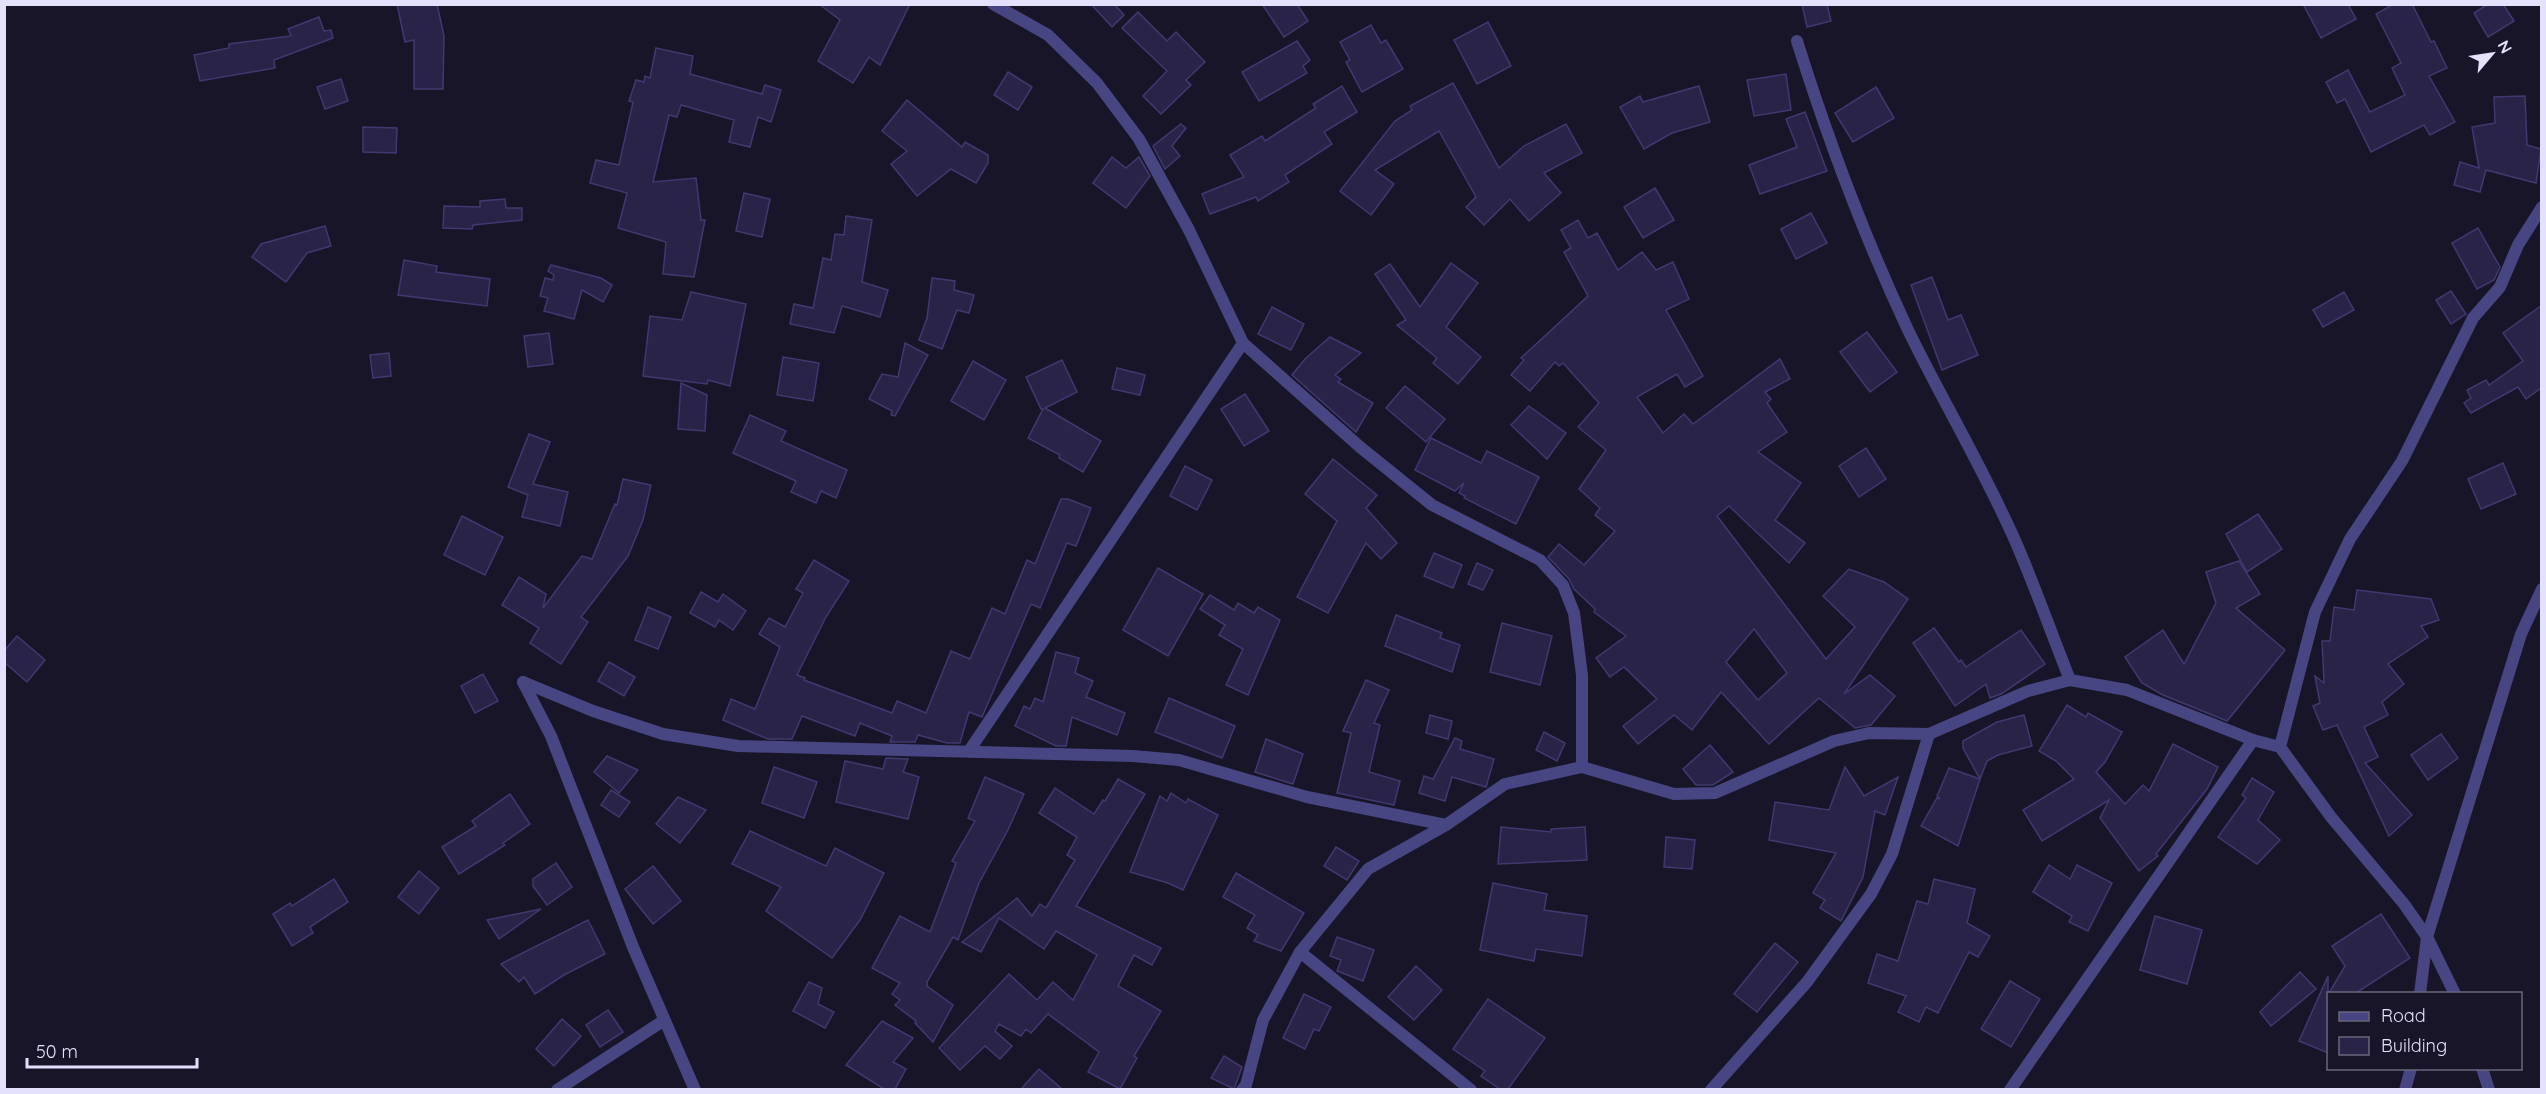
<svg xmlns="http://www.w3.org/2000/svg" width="2546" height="1094" viewBox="0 0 2546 1094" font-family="Quicksand,sans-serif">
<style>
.building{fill:#2a2348;stroke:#423870;stroke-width:1.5;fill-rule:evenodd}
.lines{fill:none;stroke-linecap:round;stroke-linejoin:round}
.minor{stroke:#474682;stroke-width:12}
</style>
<rect width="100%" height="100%" fill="#181529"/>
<g class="building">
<path d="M 397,4 L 437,4 L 444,36 L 443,89 L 414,89 L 414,40 L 405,42 Z"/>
<path d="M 819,4 L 910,4 L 880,65 L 869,57 L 853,83 L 818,61 L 840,20 Z"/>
<path d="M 1091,4 L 1114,4 L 1124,15 L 1112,27 Z"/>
<path d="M 1262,4 L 1297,4 L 1308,21 L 1284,37 Z"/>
<path d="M 1802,4 L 1827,4 L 1831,21 L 1807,27 Z"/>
<path d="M 2303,4 L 2348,4 L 2356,19 L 2321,38 Z"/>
<path d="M 2394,4 L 2412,4 L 2431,42 L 2434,41 L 2447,68 L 2429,76 L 2455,122 L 2430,135 L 2424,125 L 2371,152 L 2345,99 L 2337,103 L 2326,82 L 2348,70 L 2370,112 L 2405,95 L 2392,68 L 2401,63 L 2376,14 Z"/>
<path d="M 2488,4 L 2503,4 L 2514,21 L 2488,37 L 2474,13 Z"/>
<path d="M 1138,12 L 1167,41 L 1176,32 L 1205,62 L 1186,80 L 1191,85 L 1161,114 L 1143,96 L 1167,71 L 1122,28 Z"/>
<path d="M 319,17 L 324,31 L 331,30 L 333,38 L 274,60 L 275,68 L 200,81 L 194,55 L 229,48 L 229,44 L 291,36 L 288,29 Z"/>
<path d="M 1488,22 L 1511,66 L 1477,84 L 1454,40 Z"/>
<path d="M 1371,25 L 1381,43 L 1386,40 L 1403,69 L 1362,92 L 1346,62 L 1350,60 L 1340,42 Z"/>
<path d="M 1297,41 L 1310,60 L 1303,66 L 1307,73 L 1259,101 L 1242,72 Z"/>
<path d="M 656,48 L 693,56 L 690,74 L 762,94 L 765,85 L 781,90 L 771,122 L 758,117 L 750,147 L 729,142 L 734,120 L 681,105 L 677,117 L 669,115 L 653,182 L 696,178 L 701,220 L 705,220 L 694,277 L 663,274 L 666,242 L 618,228 L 627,193 L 590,183 L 596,160 L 619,165 L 633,102 L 629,101 L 636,80 L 644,82 L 645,76 L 650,78 Z"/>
<path d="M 1008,72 L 1032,87 L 1018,110 L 994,95 Z"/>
<path d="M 1786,74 L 1791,110 L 1754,116 L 1747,80 Z"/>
<path d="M 341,79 L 348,101 L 325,109 L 317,87 Z"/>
<path d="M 1453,83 L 1499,168 L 1524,146 L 1566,124 L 1582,153 L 1544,173 L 1561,193 L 1529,221 L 1510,199 L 1484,225 L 1466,207 L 1476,197 L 1439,131 L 1375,170 L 1394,184 L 1371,215 L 1340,191 L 1395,121 L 1412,110 L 1410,106 Z"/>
<path d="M 1342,86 L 1357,112 L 1324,132 L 1332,144 L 1285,175 L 1289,182 L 1258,201 L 1256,197 L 1210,214 L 1202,194 L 1244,177 L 1230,155 L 1262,136 L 1265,141 L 1316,108 L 1313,104 Z"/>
<path d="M 1699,86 L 1710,122 L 1672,133 L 1644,149 L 1620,107 L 1640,96 L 1643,102 Z"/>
<path d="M 1876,87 L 1894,118 L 1853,142 L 1835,113 Z"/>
<path d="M 2525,96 L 2527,145 L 2541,149 L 2536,183 L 2486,170 L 2480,192 L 2454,185 L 2460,162 L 2479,168 L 2472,127 L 2495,123 L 2494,97 Z"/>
<path d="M 907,100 L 962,147 L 965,142 L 988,155 L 988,163 L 976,183 L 951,169 L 917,196 L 891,164 L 907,151 L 882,131 Z"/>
<path d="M 1805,112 L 1827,171 L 1760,194 L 1749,165 L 1797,147 L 1786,119 Z"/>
<path d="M 1181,124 L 1186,128 L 1172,146 L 1180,156 L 1165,169 L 1153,146 Z"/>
<path d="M 363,127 L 397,128 L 396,153 L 363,152 Z"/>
<path d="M 1112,157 L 1126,168 L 1139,157 L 1150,176 L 1126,208 L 1093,183 Z"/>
<path d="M 1655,188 L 1674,220 L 1643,238 L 1624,207 Z"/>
<path d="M 744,193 L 770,199 L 762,237 L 736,231 Z"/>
<path d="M 505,199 L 506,208 L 522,208 L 522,220 L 473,225 L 472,229 L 443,228 L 444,206 L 480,207 L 480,201 Z"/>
<path d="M 1811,213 L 1827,243 L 1796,259 L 1781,229 Z"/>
<path d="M 846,216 L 872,220 L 862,282 L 888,290 L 880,317 L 842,306 L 834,333 L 790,324 L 794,304 L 813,308 L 823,258 L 831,260 L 835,234 L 844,235 Z"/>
<path d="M 1578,220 L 1588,238 L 1597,233 L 1618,270 L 1642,252 L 1656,270 L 1673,262 L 1689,299 L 1666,310 L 1703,376 L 1685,387 L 1677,374 L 1637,397 L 1663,433 L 1684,414 L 1693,424 L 1780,359 L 1790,379 L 1765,392 L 1771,399 L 1767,403 L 1787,432 L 1758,452 L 1801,483 L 1775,520 L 1805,543 L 1789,563 L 1729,506 L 1717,516 L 1826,659 L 1855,627 L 1823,596 L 1849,569 L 1884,582 L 1908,599 L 1844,694 L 1870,675 L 1895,696 L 1871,725 L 1855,728 L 1819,698 L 1769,744 L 1721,692 L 1692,730 L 1674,715 L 1638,744 L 1623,726 L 1657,699 L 1624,667 L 1610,677 L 1596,658 L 1626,636 L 1594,612 L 1595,609 L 1574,589 L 1569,579 L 1548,557 L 1559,544 L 1584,565 L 1615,531 L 1595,515 L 1600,508 L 1579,489 L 1606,450 L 1578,427 L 1599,403 L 1563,363 L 1559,366 L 1555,362 L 1530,391 L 1511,375 L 1524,360 L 1521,358 L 1588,296 L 1564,252 L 1571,248 L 1561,230 ZM 1754,629 L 1787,673 L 1758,700 L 1726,662 Z"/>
<path d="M 325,226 L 331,246 L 307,253 L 286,282 L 252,257 L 261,244 Z"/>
<path d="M 2478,228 L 2500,267 L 2494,280 L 2477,289 L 2452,243 Z"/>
<path d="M 404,260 L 437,266 L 436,272 L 490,279 L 487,306 L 398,295 Z"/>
<path d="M 1451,263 L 1478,283 L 1446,327 L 1481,357 L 1458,384 L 1433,363 L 1437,358 L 1397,325 L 1406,320 L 1375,274 L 1390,264 L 1420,307 Z"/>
<path d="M 551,265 L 601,278 L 612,285 L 603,302 L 582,290 L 574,319 L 544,311 L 548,298 L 540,296 L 545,278 L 553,280 L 554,275 L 548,271 Z"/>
<path d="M 1932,277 L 1948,320 L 1961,315 L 1978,355 L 1942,370 L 1911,285 Z"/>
<path d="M 932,278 L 955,281 L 954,290 L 974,295 L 969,313 L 957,310 L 942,349 L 919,340 L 927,318 Z"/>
<path d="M 2451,291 L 2466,314 L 2451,324 L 2436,300 Z"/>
<path d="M 691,292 L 746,304 L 730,386 L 708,380 L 707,384 L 643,376 L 650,316 L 682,320 Z"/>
<path d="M 2344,292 L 2354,310 L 2323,327 L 2313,310 Z"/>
<path d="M 2541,306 L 2541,388 L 2526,399 L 2518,387 L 2471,413 L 2464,403 L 2471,398 L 2467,390 L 2486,380 L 2489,385 L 2523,361 L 2503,333 Z"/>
<path d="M 1272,307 L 1304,324 L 1291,350 L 1258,334 Z"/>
<path d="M 1867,332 L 1897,372 L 1870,392 L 1840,352 Z"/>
<path d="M 549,333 L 553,364 L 528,367 L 524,336 Z"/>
<path d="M 1330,337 L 1361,353 L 1335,375 L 1341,379 L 1338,382 L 1373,403 L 1356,432 L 1292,375 L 1305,359 Z"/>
<path d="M 905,343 L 928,355 L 895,416 L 891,415 L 892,411 L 869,399 L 882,374 L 898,377 Z"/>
<path d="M 389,353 L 391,376 L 373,378 L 370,355 Z"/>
<path d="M 783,357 L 819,363 L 813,401 L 777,395 Z"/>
<path d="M 1062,360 L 1077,392 L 1045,408 L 1101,441 L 1083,472 L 1059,458 L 1060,455 L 1028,438 L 1043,409 L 1041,409 L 1026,377 Z"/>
<path d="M 973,361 L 1006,380 L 984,420 L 951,401 Z"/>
<path d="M 1117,368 L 1145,375 L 1140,395 L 1112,389 Z"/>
<path d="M 681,383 L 707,395 L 705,431 L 678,429 Z"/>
<path d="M 1405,386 L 1445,419 L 1426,442 L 1386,408 Z"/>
<path d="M 1245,394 L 1269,431 L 1244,446 L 1221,409 Z"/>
<path d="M 1529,406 L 1566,433 L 1547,459 L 1511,425 Z"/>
<path d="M 750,415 L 786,431 L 781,441 L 847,470 L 836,498 L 821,491 L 816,503 L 791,492 L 796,481 L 733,453 Z"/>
<path d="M 529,434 L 550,442 L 533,484 L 568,492 L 560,526 L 522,517 L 528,495 L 508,487 Z"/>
<path d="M 1431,438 L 1481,463 L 1487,451 L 1539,477 L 1516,524 L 1464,498 L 1465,496 L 1459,493 L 1464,483 L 1455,491 L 1415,470 Z"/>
<path d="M 1866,448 L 1886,479 L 1859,497 L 1839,466 Z"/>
<path d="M 1333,459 L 1377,495 L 1366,508 L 1397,543 L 1381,559 L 1366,543 L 1328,613 L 1297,597 L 1337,521 L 1305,494 Z"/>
<path d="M 2503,463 L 2516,494 L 2481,509 L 2468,479 Z"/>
<path d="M 1185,466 L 1212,480 L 1197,510 L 1170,496 Z"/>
<path d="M 623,479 L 651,485 L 643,520 L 628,556 L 581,617 L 588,622 L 561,664 L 530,643 L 539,628 L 502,605 L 519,577 L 546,594 L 543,608 L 582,556 L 592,559 L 615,504 L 617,505 Z"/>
<path d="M 1061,499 L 1068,499 L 1091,508 L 1076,546 L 1067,543 L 1040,608 L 1031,604 L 982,717 L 969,712 L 960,743 L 947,743 L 918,735 L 915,742 L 890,742 L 892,736 L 860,723 L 855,736 L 802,716 L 792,739 L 768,739 L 723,720 L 731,699 L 755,709 L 780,647 L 759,634 L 769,618 L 785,627 L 803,593 L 796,589 L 814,560 L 849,581 L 826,617 L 797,675 L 805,678 L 804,680 L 892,713 L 897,701 L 926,713 L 951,651 L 970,659 L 992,608 L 1005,614 L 1027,560 L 1035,564 Z"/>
<path d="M 2258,514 L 2282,549 L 2247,572 L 2226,534 Z"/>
<path d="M 462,516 L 503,537 L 485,575 L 444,555 Z"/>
<path d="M 1434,553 L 1462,565 L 1453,588 L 1424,576 Z"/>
<path d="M 2239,561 L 2260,594 L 2236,608 L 2285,650 L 2227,721 L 2163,695 L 2142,683 L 2125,657 L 2163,630 L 2184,664 L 2216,603 L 2206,572 Z"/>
<path d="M 1477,563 L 1493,570 L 1483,590 L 1468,584 Z"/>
<path d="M 1158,568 L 1203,594 L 1168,656 L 1123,630 Z"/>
<path d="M 2357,590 L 2431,599 L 2439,620 L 2421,626 L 2428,637 L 2388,664 L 2404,684 L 2382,702 L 2388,715 L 2364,727 L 2378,757 L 2365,763 L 2412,815 L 2389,836 L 2337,725 L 2323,730 L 2313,706 L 2320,703 L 2315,676 L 2324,683 L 2322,641 L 2330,641 L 2334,607 L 2354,610 Z"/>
<path d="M 701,592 L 718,602 L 723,594 L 746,611 L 733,630 L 719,620 L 715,627 L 690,613 Z"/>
<path d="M 1210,595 L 1234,610 L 1238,603 L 1254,613 L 1258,607 L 1280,620 L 1248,695 L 1226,685 L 1243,649 L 1219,635 L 1225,625 L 1200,609 Z"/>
<path d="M 648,607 L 671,617 L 658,649 L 635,640 Z"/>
<path d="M 1396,615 L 1442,633 L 1440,638 L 1460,645 L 1452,672 L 1385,646 Z"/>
<path d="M 1502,623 L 1552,636 L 1540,685 L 1490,672 Z"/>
<path d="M 1934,628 L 1959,662 L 1961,660 L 1966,667 L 2021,630 L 2045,664 L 2001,694 L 1990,698 L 1986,684 L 1955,706 L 1913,643 Z"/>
<path d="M 17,636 L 45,660 L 27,682 L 4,662 L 4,651 Z"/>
<path d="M 1056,652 L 1079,658 L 1075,673 L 1093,681 L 1086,697 L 1125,713 L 1117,735 L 1072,717 L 1066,746 L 1056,746 L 1015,726 L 1024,706 L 1030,709 L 1035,698 L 1043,702 Z"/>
<path d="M 609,662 L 635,677 L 624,696 L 598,681 Z"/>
<path d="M 483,674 L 498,701 L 475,713 L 461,686 Z"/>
<path d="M 1366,680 L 1389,690 L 1374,723 L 1380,725 L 1369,772 L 1400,781 L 1394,805 L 1337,793 L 1351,733 L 1343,731 Z"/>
<path d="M 1169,698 L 1235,726 L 1222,758 L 1155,732 Z"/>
<path d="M 2067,705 L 2086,717 L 2088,713 L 2122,732 L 2105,762 L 2096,772 L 2125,804 L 2143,785 L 2149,791 L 2173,744 L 2218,767 L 2207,789 L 2156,854 L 2158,856 L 2139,871 L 2100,818 L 2109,800 L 2042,841 L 2023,810 L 2074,779 L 2056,761 L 2039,751 Z"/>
<path d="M 1430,715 L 1452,721 L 1448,739 L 1426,733 Z"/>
<path d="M 2024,715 L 2032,746 L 1998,755 L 1987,761 L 1980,779 L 1963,748 L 1963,741 L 1997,722 Z"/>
<path d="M 1544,732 L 1565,743 L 1557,761 L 1536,750 Z"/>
<path d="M 2441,734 L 2458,758 L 2428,780 L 2411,755 Z"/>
<path d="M 1455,738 L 1462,741 L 1460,749 L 1494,759 L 1486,787 L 1452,777 L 1445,801 L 1419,793 L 1424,776 L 1433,779 Z"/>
<path d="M 1266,739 L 1303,754 L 1293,784 L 1255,772 Z"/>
<path d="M 1710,745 L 1733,772 L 1713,785 L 1696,785 L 1683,769 Z"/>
<path d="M 607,756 L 638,770 L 619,793 L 594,772 Z"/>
<path d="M 886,758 L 908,759 L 903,772 L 919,777 L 908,819 L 836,802 L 845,761 L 883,769 Z"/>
<path d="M 774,767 L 817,782 L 804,818 L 762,803 Z"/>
<path d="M 1845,767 L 1864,796 L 1898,777 L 1885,815 L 1875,811 L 1863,877 L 1841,921 L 1820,908 L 1825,900 L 1813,893 L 1836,853 L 1769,840 L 1775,802 L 1829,810 Z"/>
<path d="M 1949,768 L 1980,779 L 1958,846 L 1921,826 L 1937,798 L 1940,799 L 1937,796 Z"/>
<path d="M 985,777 L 1024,794 L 1008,830 L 979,883 L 958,940 L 953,937 L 927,982 L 927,986 L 953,1005 L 933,1042 L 915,1023 L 916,1021 L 895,1005 L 900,1000 L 892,994 L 900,983 L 872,968 L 900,916 L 930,932 L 956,863 L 952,861 L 975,821 L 968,818 Z"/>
<path d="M 2252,778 L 2274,792 L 2258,820 L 2280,840 L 2257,864 L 2218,837 L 2246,798 L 2242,795 Z"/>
<path d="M 1118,779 L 1145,794 L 1076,906 L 1161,948 L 1152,965 L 1134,955 L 1118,986 L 1161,1011 L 1134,1056 L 1137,1058 L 1120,1089 L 1088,1072 L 1099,1052 L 1048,1014 L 1031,1033 L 1026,1029 L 1021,1036 L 999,1024 L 995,1031 L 1012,1046 L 1000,1059 L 985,1046 L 960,1070 L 939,1048 L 1009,974 L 1037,1000 L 1053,982 L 1073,1000 L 1097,955 L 1056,931 L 1044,949 L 999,918 L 981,952 L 962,942 L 1017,898 L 1032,916 L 1040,904 L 1046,908 L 1075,860 L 1067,855 L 1077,837 L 1039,813 L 1055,788 L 1094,814 L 1103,800 L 1105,801 Z"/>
<path d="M 611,790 L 630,802 L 619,817 L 601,805 Z"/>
<path d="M 1171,793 L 1186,803 L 1188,799 L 1218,815 L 1183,890 L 1168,883 L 1130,872 L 1160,796 L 1167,801 Z"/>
<path d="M 510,794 L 530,824 L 503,843 L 505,845 L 459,874 L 442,847 L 476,826 L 472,821 Z"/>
<path d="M 678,797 L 706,810 L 680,843 L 656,824 Z"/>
<path d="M 1501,827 L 1551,832 L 1551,829 L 1585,827 L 1587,860 L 1498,864 Z"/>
<path d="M 750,831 L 826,866 L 835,848 L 884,873 L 860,920 L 832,958 L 766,911 L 781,887 L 732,864 Z"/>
<path d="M 1666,837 L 1695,840 L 1692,869 L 1664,867 Z"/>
<path d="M 1336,847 L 1359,861 L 1347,880 L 1324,866 Z"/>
<path d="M 556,863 L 572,887 L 547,905 L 533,886 L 533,879 Z"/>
<path d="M 2049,865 L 2070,879 L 2077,865 L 2112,883 L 2088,931 L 2069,922 L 2072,916 L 2033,892 Z"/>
<path d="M 653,866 L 681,901 L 653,924 L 625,889 Z"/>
<path d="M 419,871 L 439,888 L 419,914 L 398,897 Z"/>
<path d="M 1236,873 L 1304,913 L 1281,951 L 1254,941 L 1258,935 L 1247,928 L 1255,915 L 1223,897 Z"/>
<path d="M 334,879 L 348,902 L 310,927 L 313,933 L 292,946 L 273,914 L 290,903 L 292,906 Z"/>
<path d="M 1934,879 L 1975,889 L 1967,923 L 1990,936 L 1978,957 L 1969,952 L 1938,1013 L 1926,1007 L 1919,1022 L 1898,1012 L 1906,996 L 1868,983 L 1877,954 L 1898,961 L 1917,901 L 1928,904 Z"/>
<path d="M 1493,883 L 1547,894 L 1544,910 L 1587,916 L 1582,956 L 1536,949 L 1534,961 L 1480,950 Z"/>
<path d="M 541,909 L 499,939 L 487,920 Z"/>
<path d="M 2381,914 L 2410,958 L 2356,993 L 2329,993 L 2345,966 L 2332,946 Z"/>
<path d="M 2155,916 L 2202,930 L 2187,984 L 2140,970 Z"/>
<path d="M 588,920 L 605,954 L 564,975 L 535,994 L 524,977 L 519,982 L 501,964 Z"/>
<path d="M 1337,937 L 1374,950 L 1363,981 L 1337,971 L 1341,960 L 1330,956 Z"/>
<path d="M 1775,943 L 1798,962 L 1757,1012 L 1734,994 Z"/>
<path d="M 1416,966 L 1442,990 L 1414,1020 L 1388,997 Z"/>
<path d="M 2300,972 L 2316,989 L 2271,1026 L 2260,1012 Z"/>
<path d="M 2328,976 L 2328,1053 L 2299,1041 Z"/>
<path d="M 2010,981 L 2040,999 L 2011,1047 L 1981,1029 Z"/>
<path d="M 809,982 L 822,988 L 818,1004 L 834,1012 L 825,1028 L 793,1011 Z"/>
<path d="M 1304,994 L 1331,1007 L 1319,1031 L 1314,1029 L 1305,1049 L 1283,1038 Z"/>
<path d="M 1488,999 L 1545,1038 L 1508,1089 L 1500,1089 L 1481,1076 L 1485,1071 L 1453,1049 Z"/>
<path d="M 608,1010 L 623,1032 L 600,1047 L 586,1025 Z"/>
<path d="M 562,1019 L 581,1036 L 554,1066 L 536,1049 Z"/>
<path d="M 882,1021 L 913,1038 L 893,1062 L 906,1069 L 895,1089 L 884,1089 L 846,1065 Z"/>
<path d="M 1224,1056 L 1242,1067 L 1234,1089 L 1211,1078 Z"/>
<path d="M 1039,1069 L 1062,1089 L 1021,1089 Z"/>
</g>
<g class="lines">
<g class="minor">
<path d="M 993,4 L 1048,35 L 1097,83 L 1139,139 L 1189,230 L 1243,343 L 1360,447 L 1432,505 L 1540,560 L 1563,585 L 1574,613 L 1582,675 L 1582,767"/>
<path d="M 1797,41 C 1828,140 1864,236 1908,330 C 1943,402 1985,471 2017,545 C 2036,589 2052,635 2070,680"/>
<path d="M 523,682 L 593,711 L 663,734 L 738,746 L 1133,756 L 1179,760 L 1307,797 L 1446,825"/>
<path d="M 523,682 L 551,736 L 633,947 L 695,1090"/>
<path d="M 2280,747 L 2315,612 L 2350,539 L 2402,461 L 2473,318 L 2500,287 L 2518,245 L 2542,207"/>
<path d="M 969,751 L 1243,343"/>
<path d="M 1300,952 L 1471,1090"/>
<path d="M 2420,994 L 2427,937 L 2521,634 L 2542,589"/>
<path d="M 2482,1068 L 2489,1090"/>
<path d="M 557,1090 L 663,1021"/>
<path d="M 1242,1090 L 1246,1085 L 1263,1020 L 1300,952 L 1368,869 L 1446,825 L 1505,784 L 1582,767 L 1674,794 L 1715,793 L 1834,741 L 1869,733 L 1929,734 L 2028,691 L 2070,680 L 2127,690 L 2253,740 L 2280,747 L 2331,817 L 2404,904 L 2427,937 L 2455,994"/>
<path d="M 1711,1090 L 1807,982 L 1871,894 L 1892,854 L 1929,734"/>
<path d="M 2010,1090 L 2253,740"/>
<path d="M 2405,1090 L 2411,1068"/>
</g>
</g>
<rect width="2546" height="1094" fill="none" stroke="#e3e1fb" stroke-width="12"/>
<rect x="2327" y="992" width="195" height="78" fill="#181529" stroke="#69677d" stroke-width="1.5"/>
<rect x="2339" y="1012" width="30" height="9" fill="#474682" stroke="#69677d" stroke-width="1.5"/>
<text x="2381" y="1022" font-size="18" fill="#e3e1fb">Road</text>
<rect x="2339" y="1037" width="30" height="18" fill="#2a2348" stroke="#69677d" stroke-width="1.5"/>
<text x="2381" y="1052" font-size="18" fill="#e3e1fb">Building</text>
<g transform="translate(2492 54) rotate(61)" stroke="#181529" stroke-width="4.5" paint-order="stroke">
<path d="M0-4.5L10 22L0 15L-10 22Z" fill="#e3e1fb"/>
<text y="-9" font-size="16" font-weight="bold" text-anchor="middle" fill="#e3e1fb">N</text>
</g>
<path d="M27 1058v9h170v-9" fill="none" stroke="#e3e1fb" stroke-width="3"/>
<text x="36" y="1058" font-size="18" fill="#e3e1fb" stroke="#181529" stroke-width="4.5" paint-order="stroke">50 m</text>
</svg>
